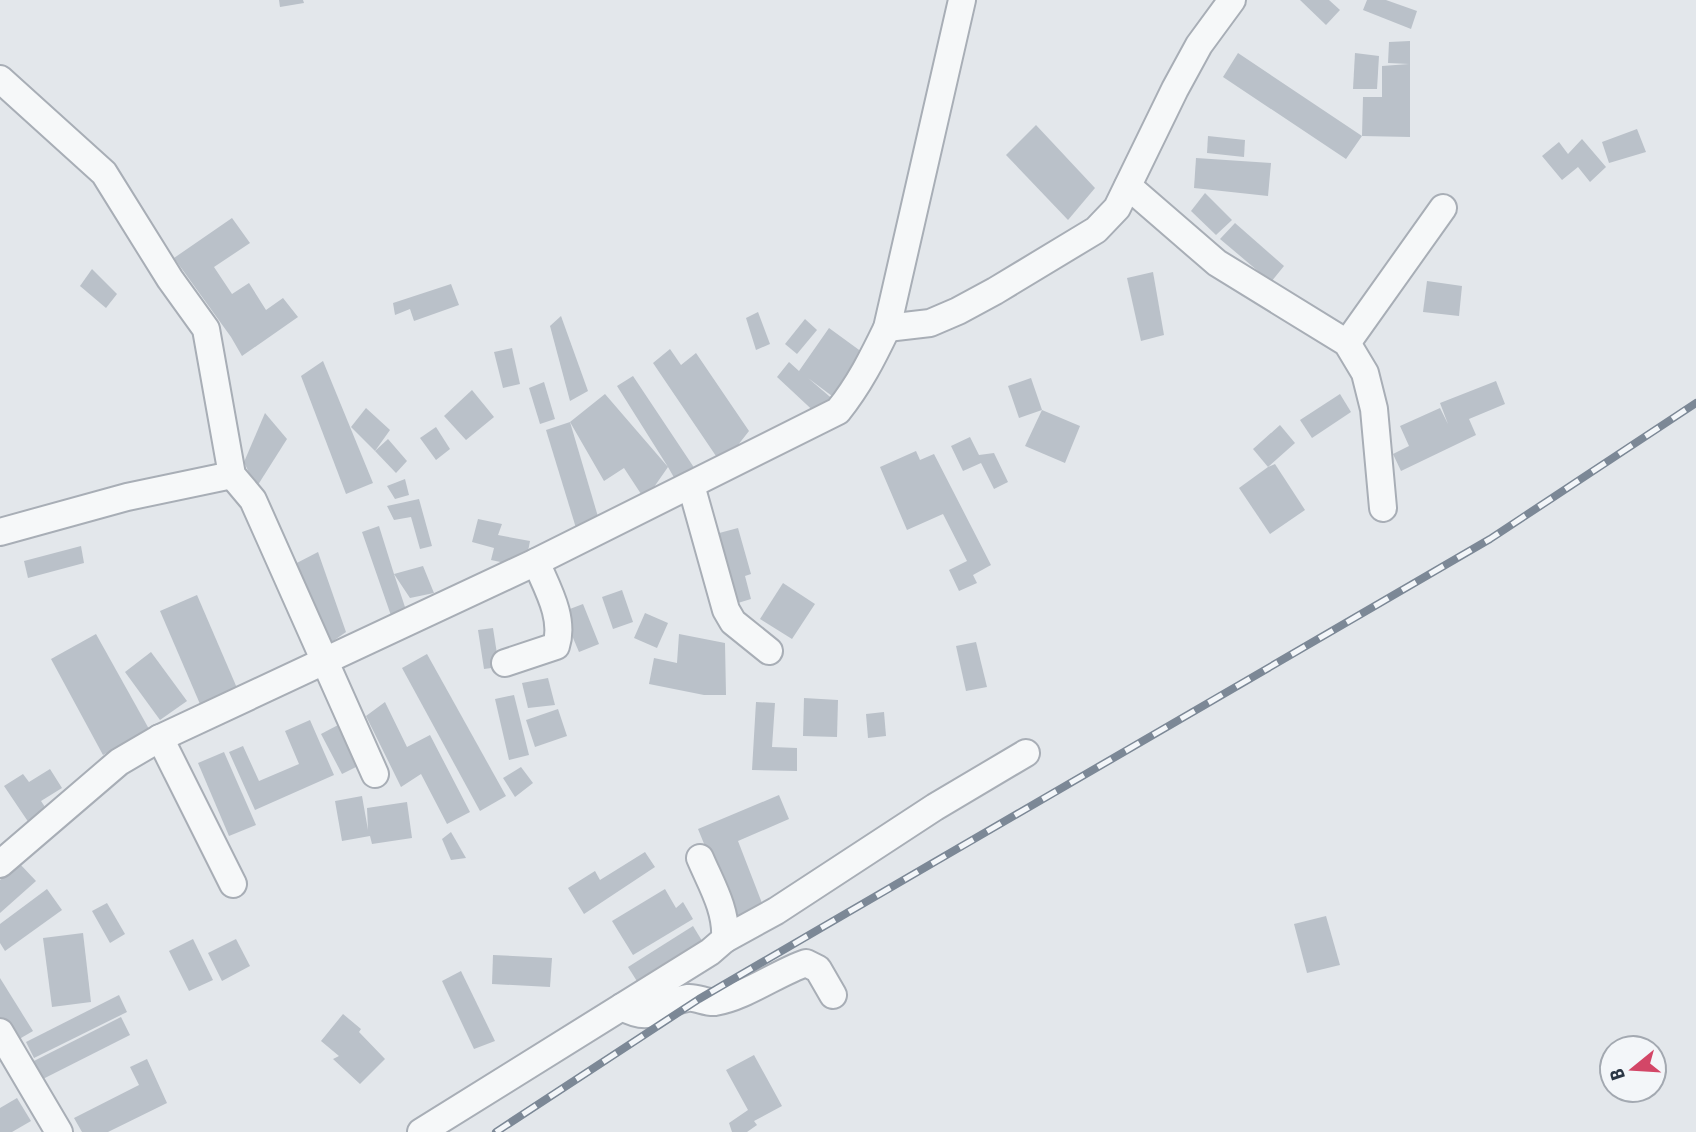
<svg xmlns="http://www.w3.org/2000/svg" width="1696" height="1132" viewBox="0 0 1696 1132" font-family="'Roboto Condensed',sans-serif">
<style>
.building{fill:#bac1c9}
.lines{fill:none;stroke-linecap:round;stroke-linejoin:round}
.minor-casing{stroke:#a8aeb6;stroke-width:30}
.minor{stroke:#f6f8f9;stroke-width:26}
.rail-casing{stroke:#7c8896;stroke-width:8}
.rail{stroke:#f3f6f9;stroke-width:5;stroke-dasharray:16;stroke-linecap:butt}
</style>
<rect width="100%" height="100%" fill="#e3e7eb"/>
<g class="building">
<path d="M 279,0 L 303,0 L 304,3 L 280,7 Z"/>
<path d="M 1300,0 L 1329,0 L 1340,10 L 1326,25 Z"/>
<path d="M 1367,0 L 1386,0 L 1417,11 L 1411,29 L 1363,10 Z"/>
<path d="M 1410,41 L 1410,137 L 1362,136 L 1346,159 L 1223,77 L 1238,53 L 1362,136 L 1363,97 L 1382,97 L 1382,66 L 1409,64 L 1388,63 L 1389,42 Z"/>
<path d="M 1355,53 L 1379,56 L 1377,89 L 1353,89 Z"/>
<path d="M 1036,125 L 1095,188 L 1068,220 L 1006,155 Z"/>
<path d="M 1637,129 L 1646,152 L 1609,163 L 1602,142 Z"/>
<path d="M 1208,136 L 1245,140 L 1244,157 L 1207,153 Z"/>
<path d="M 1582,139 L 1606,167 L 1590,182 L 1578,167 L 1562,180 L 1542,156 L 1559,142 L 1568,154 Z"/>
<path d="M 1196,158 L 1271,163 L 1268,196 L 1194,188 Z"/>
<path d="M 1205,193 L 1232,220 L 1216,235 L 1191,211 Z"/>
<path d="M 232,218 L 250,243 L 214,267 L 232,294 L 249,283 L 266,310 L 283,298 L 298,317 L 242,356 L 231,337 L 174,258 Z"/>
<path d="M 1235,223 L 1284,266 L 1271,282 L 1220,239 Z"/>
<path d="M 92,269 L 117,294 L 106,308 L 80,286 Z"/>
<path d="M 1153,272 L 1164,335 L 1141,341 L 1127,278 Z"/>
<path d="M 1427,281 L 1462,286 L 1459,316 L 1423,312 Z"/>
<path d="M 451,284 L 459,305 L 414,321 L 410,309 L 395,315 L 393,303 Z"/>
<path d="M 758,312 L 770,344 L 756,350 L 746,318 Z"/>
<path d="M 561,316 L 588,391 L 570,401 L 550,326 Z"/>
<path d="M 805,319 L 817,330 L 797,354 L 785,344 Z"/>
<path d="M 829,328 L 866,355 L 856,370 L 832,396 L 808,378 L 836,402 L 821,418 L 777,377 L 789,362 L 799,371 Z"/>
<path d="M 512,348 L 520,384 L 503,388 L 494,352 Z"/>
<path d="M 670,349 L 681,365 L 696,353 L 749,431 L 738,445 L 716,456 L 653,363 Z"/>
<path d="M 323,361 L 373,483 L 346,494 L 301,376 Z"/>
<path d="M 633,376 L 695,469 L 676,481 L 668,467 L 645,500 L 624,468 L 604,481 L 570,422 L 605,394 L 668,467 L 617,386 Z"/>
<path d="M 1031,378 L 1042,410 L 1019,418 L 1008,386 Z"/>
<path d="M 1496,381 L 1505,404 L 1469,419 L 1476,435 L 1401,471 L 1393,454 L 1409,446 L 1400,426 L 1440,408 L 1448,424 L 1440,403 Z"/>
<path d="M 544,382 L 555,419 L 540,424 L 529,388 Z"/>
<path d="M 472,390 L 494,417 L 466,440 L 444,416 Z"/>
<path d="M 1340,394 L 1351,412 L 1312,438 L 1300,420 Z"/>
<path d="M 366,408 L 390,430 L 375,451 L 351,427 Z"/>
<path d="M 1042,410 L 1080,426 L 1065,463 L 1025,446 Z"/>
<path d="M 265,413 L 287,439 L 256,488 L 244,462 Z"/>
<path d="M 570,422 L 599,520 L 576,528 L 546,430 Z"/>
<path d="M 1280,425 L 1295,443 L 1268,467 L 1253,449 Z"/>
<path d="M 436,427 L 450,449 L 436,460 L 420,438 Z"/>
<path d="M 970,437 L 979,455 L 994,453 L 1008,482 L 994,489 L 981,463 L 963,471 L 951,446 Z"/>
<path d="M 388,439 L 407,461 L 396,473 L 375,451 Z"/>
<path d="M 916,451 L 920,460 L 934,454 L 991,565 L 973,575 L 977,583 L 959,591 L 949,570 L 967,561 L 943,514 L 907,530 L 880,467 Z"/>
<path d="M 1275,464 L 1305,510 L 1270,534 L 1239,488 L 1268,467 Z"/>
<path d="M 405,479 L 409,495 L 395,499 L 387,486 Z"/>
<path d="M 419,499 L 432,546 L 420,549 L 411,517 L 394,520 L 387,506 Z"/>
<path d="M 478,519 L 502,524 L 498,535 L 530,541 L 525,567 L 491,560 L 494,548 L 472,542 Z"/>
<path d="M 379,526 L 394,574 L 423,566 L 434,593 L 410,598 L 394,574 L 410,622 L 395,627 L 362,532 Z"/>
<path d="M 738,528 L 751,574 L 745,576 L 751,599 L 728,606 L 708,536 Z"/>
<path d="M 81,546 L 84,563 L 28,578 L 24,561 Z"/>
<path d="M 318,552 L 346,632 L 326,646 L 291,566 Z"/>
<path d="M 783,583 L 815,604 L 792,639 L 760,619 Z"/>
<path d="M 622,590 L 633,622 L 613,629 L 602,597 Z"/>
<path d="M 197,595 L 237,688 L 200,704 L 160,611 Z"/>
<path d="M 583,604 L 599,644 L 579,652 L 562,612 Z"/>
<path d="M 645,613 L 668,623 L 657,648 L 634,638 Z"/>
<path d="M 493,628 L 499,667 L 484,669 L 478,630 Z"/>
<path d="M 96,634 L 149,729 L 103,755 L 51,659 Z"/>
<path d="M 679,634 L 725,643 L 726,695 L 704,695 L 649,684 L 654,658 L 677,663 Z"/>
<path d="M 976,642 L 987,687 L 966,691 L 956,646 Z"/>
<path d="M 151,652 L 187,701 L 160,720 L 125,672 Z"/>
<path d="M 427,654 L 506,796 L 480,811 L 402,668 Z"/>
<path d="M 548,678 L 555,705 L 528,708 L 522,683 Z"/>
<path d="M 514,695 L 529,755 L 509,760 L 495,699 Z"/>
<path d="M 804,698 L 838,700 L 837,737 L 803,736 Z"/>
<path d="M 385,702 L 407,747 L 430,735 L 470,812 L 447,824 L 421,774 L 401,787 L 366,716 Z"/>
<path d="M 756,702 L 775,703 L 772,747 L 797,748 L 797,771 L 752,770 Z"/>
<path d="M 558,709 L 567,736 L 535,747 L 526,720 Z"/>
<path d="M 884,712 L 886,736 L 868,738 L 866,714 Z"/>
<path d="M 310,720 L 334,775 L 255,810 L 229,752 L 243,746 L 259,781 L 299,764 L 285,731 Z"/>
<path d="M 340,724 L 362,764 L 342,774 L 321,734 Z"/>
<path d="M 224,752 L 256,825 L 229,836 L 198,763 Z"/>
<path d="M 521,767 L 533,783 L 515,797 L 503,778 Z"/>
<path d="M 50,769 L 62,788 L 41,801 L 49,813 L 31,826 L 4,786 L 23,774 L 29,782 Z"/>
<path d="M 779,795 L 789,819 L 738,841 L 767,916 L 738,927 L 698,829 Z"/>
<path d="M 362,796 L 368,830 L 367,808 L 407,802 L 412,838 L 372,844 L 370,836 L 342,841 L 335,801 Z"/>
<path d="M 451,832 L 466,858 L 451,860 L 442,839 Z"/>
<path d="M 645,852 L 655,867 L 584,914 L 568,888 L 595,871 L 600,880 Z"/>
<path d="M 19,863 L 36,881 L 0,913 L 0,880 Z"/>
<path d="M 47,889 L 62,910 L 5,951 L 0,943 L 0,924 Z"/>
<path d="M 665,889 L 676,908 L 683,902 L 693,919 L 633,955 L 612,921 Z"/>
<path d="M 107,903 L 125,934 L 110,943 L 92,911 Z"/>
<path d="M 1326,916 L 1340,965 L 1307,973 L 1294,924 Z"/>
<path d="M 693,926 L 704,944 L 640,986 L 628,967 Z"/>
<path d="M 83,933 L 91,1002 L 52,1007 L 43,938 Z"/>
<path d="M 193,939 L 213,980 L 189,991 L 169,951 Z"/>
<path d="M 236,939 L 250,966 L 222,981 L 208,953 Z"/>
<path d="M 493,955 L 552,958 L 550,987 L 492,984 Z"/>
<path d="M 461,971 L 495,1041 L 474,1049 L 442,981 Z"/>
<path d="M 0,978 L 33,1031 L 9,1045 L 0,1029 Z"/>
<path d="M 119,995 L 127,1012 L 34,1058 L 26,1042 Z"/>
<path d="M 343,1014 L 361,1029 L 359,1032 L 385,1059 L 360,1084 L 333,1059 L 339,1056 L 321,1041 Z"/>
<path d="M 121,1017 L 130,1035 L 33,1084 L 24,1066 Z"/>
<path d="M 754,1055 L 782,1106 L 754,1121 L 757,1125 L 747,1132 L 732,1132 L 729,1123 L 748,1110 L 726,1070 Z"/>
<path d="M 147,1059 L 167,1103 L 108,1132 L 82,1132 L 74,1118 L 139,1085 L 130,1067 Z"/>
<path d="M 17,1098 L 31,1121 L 12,1132 L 0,1132 L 0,1108 Z"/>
</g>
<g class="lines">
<g class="minor-casing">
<g id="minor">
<path d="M 0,79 L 104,173 L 170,279 L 206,329 L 232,475 L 253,500 L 375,774"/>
<path d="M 1128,186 L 1217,263 L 1347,343 L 1365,373 L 1374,409 L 1383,508"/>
<path d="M 887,328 L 930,323 L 958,311 L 995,291 L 1096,230 L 1117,208 L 1175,89 L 1199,45 L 1232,0"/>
<path d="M 1347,343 L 1443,208"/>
<path d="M 691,485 L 726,610 L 733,622 L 769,651"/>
<path d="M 0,532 L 127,497 L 232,475"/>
<path d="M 505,663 L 556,646 C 565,618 547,588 536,562"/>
<path d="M 160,738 L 233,884"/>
<path d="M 0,864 L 119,762 L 160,738 L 536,562 L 838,411 C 859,385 873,357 887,328 L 962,0"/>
<path d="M 725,939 L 776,911 L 935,807 L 1026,753"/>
<path d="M 622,1007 C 657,1026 658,1002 688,998 C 697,997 706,1003 715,1002 C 745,997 777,973 806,963 L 818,969 L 833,995"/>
<path d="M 0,1032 L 59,1132"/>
<path d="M 421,1132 L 710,952 L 725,939 C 727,910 711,884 700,858"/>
</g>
</g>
<use href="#minor" class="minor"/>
<g class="rail-casing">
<path id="rail" d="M 496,1132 L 699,999 L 1490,539 L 1696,403"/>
</g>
<use href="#rail" class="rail"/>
</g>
<g transform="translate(1633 1069) rotate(252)"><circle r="33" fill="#f3f6f9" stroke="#a3a9b1" stroke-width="2"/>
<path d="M0-5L12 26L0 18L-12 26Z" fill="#d34667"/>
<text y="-10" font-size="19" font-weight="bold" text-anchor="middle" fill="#2a3644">B</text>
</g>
</svg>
